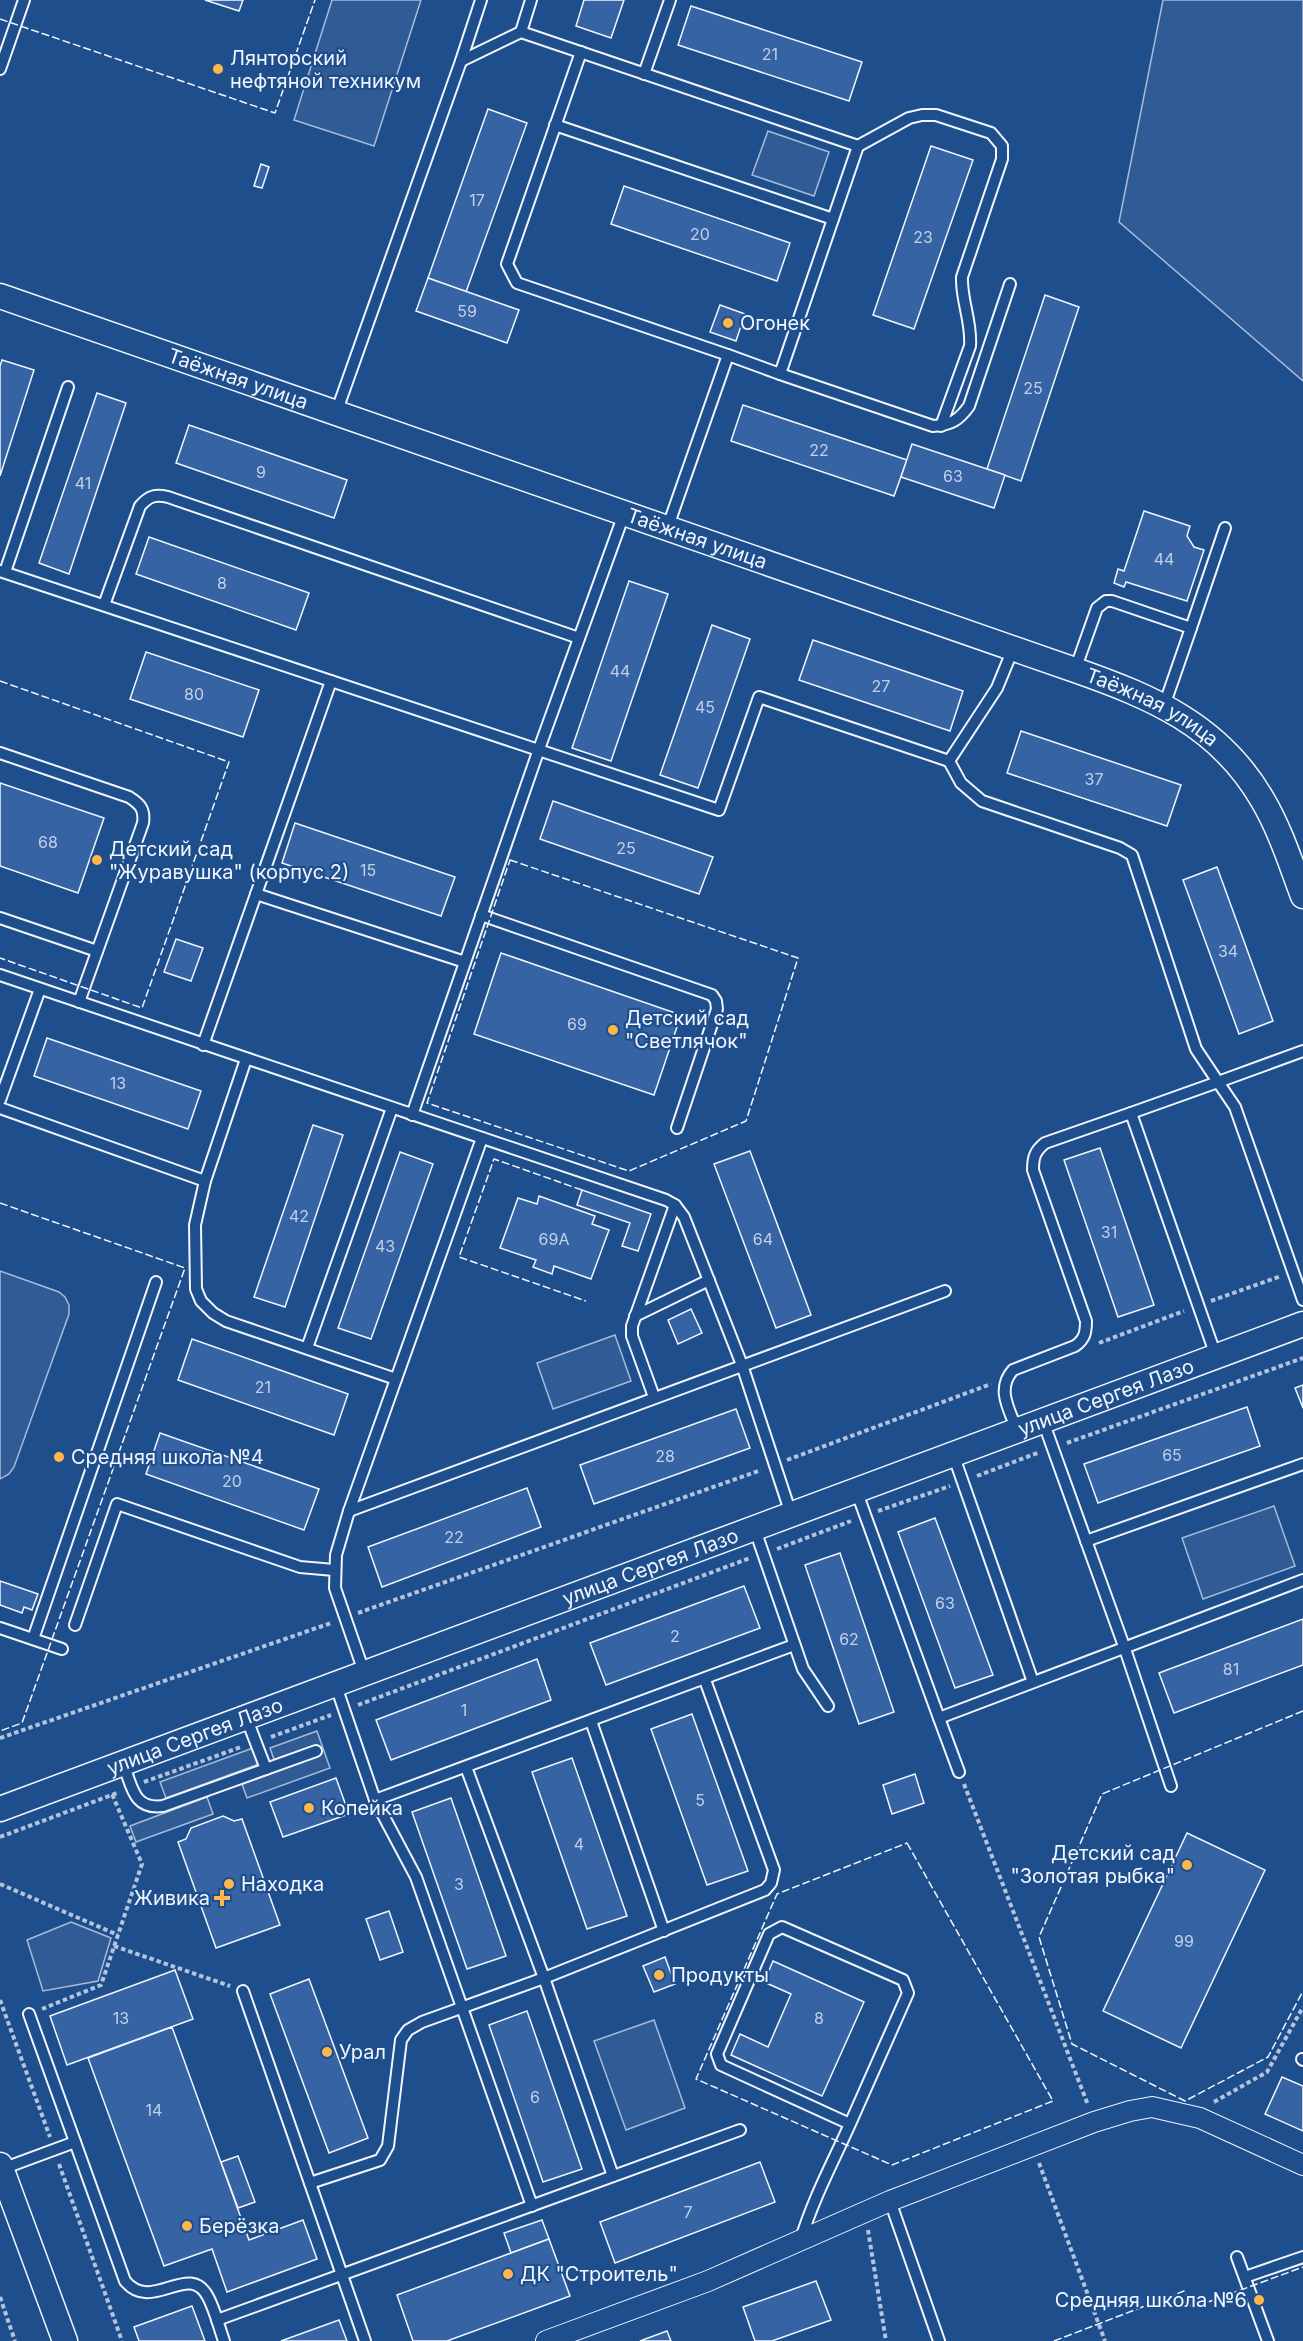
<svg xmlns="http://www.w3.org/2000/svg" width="1303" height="2341" viewBox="0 0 1303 2341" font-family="Inter,sans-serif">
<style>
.built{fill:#305b95;stroke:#a8bbd7;stroke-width:1.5}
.building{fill:#3563a3;stroke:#f2f6ff;stroke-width:1.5}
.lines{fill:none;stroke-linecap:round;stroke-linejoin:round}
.service-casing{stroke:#f2f6ff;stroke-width:14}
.minor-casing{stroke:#f2f6ff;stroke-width:22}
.tertiary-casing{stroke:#f2f6ff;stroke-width:27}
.path{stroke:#b3c4dc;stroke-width:4;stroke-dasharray:4.5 3;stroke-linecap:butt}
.service{stroke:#1f4e8c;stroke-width:10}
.minor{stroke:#1f4e8c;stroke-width:20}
.tertiary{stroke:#1f4e8c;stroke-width:24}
.fence{stroke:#f2f6ff;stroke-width:1.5;stroke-dasharray:8 3;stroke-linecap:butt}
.poi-dot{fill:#ffb74d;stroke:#1f4e8c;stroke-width:2}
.labels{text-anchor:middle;stroke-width:4.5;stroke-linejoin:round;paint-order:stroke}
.number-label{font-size:16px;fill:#c3d1e8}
.poi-label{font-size:20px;fill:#f2f6ff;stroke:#1f4e8c;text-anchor:start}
.street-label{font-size:20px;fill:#f2f6ff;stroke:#1f4e8c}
</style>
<rect width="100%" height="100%" fill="#1f4e8c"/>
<g class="built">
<path d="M 332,0 L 421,0 L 374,146 L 294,120 Z"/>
<path d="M 1163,0 L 1303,0 L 1303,381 L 1119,222 Z"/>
<path d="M 768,131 L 829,152 L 814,196 L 752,175 Z"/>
<path d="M 0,1271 L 59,1292 L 65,1297 L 69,1305 L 69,1314 L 14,1467 L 9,1474 L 0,1479 Z"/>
<path d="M 615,1335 L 631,1381 L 553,1409 L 537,1363 Z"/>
<path d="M 1274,1506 L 1295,1566 L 1203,1599 L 1182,1538 Z"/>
<path d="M 317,1731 L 330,1768 L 247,1798 L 242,1784 L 278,1771 L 270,1748 Z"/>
<path d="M 253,1748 L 259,1764 L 166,1798 L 160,1782 Z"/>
<path d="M 207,1797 L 213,1814 L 136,1842 L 130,1826 Z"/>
<path d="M 71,1922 L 111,1938 L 98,1981 L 43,1991 L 27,1940 Z"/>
<path d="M 654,2020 L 685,2108 L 626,2130 L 594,2041 Z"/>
</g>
<g class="building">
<path d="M 205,0 L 243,0 L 239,11 Z"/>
<path d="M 584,0 L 624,0 L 611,38 L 576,26 Z"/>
<path d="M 691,6 L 862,62 L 849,101 L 678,45 Z"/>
<path d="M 488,109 L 527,123 L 466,292 L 428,278 Z"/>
<path d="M 931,146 L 973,160 L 914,329 L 873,315 Z"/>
<path d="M 261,164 L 269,167 L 262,188 L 254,186 Z"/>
<path d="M 624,186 L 790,243 L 777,281 L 611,224 Z"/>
<path d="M 428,278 L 519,310 L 507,343 L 416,311 Z"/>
<path d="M 1045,295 L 1079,307 L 1021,481 L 987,469 Z"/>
<path d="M 720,305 L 745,314 L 736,341 L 710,332 Z"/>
<path d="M 2,360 L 34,370 L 0,476 L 0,366 Z"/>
<path d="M 97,393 L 126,403 L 69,574 L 39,563 Z"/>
<path d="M 743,405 L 907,460 L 894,496 L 731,441 Z"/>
<path d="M 189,425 L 347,480 L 334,518 L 176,463 Z"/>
<path d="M 912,444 L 1005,475 L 994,508 L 901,477 Z"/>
<path d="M 1144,511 L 1190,526 L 1187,536 L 1194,547 L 1204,550 L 1187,601 L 1126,582 L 1124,587 L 1114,583 L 1118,569 L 1124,571 Z"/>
<path d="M 149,537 L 309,593 L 296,630 L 136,574 Z"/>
<path d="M 629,581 L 668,594 L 611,761 L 572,748 Z"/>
<path d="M 712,625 L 750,639 L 698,788 L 660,775 Z"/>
<path d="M 813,640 L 963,691 L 950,731 L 799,680 Z"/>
<path d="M 146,652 L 259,690 L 243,737 L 130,699 Z"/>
<path d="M 1021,731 L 1181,785 L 1167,826 L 1007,773 Z"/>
<path d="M 0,783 L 104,818 L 78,893 L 0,866 Z"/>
<path d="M 553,801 L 713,857 L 699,894 L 540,839 Z"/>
<path d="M 295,823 L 455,877 L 441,916 L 282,863 Z"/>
<path d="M 1217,867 L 1273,1021 L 1239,1034 L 1183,880 Z"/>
<path d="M 176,939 L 203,948 L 191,981 L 164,972 Z"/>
<path d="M 501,953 L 681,1015 L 654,1095 L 474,1034 Z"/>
<path d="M 47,1038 L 201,1091 L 188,1129 L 34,1076 Z"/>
<path d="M 313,1125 L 343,1135 L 285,1307 L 254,1297 Z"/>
<path d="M 1100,1148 L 1154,1305 L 1118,1317 L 1064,1160 Z"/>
<path d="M 750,1151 L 811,1315 L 776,1328 L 714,1164 Z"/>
<path d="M 400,1152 L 433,1164 L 371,1339 L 338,1328 Z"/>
<path d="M 582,1190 L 651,1214 L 638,1251 L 622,1246 L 630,1223 L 577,1205 Z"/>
<path d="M 539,1196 L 595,1216 L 592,1224 L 609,1230 L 591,1279 L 554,1266 L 552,1274 L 533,1267 L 536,1260 L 500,1248 L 518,1198 L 537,1204 Z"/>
<path d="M 691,1309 L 702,1333 L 678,1344 L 668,1320 Z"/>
<path d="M 192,1339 L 348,1394 L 334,1435 L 178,1380 Z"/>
<path d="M 1303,1385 L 1303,1408 L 1295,1388 Z"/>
<path d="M 1247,1407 L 1260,1446 L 1098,1503 L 1084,1464 Z"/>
<path d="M 736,1409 L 750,1448 L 594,1504 L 580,1465 Z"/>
<path d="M 160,1433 L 319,1489 L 304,1530 L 146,1474 Z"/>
<path d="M 527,1488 L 541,1527 L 382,1587 L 368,1547 Z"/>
<path d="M 935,1518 L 993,1675 L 955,1688 L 898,1532 Z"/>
<path d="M 840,1553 L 894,1712 L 859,1724 L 805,1565 Z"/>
<path d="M 0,1581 L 38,1594 L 32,1610 L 24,1607 L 22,1613 L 0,1605 Z"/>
<path d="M 744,1586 L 760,1628 L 606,1685 L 590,1643 Z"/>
<path d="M 1303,1619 L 1303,1665 L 1174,1713 L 1159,1673 Z"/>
<path d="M 537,1659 L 551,1700 L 391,1760 L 376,1720 Z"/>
<path d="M 692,1714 L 748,1871 L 707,1885 L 651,1729 Z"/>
<path d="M 572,1758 L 627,1916 L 587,1929 L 532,1772 Z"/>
<path d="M 915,1774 L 924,1803 L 892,1814 L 883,1785 Z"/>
<path d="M 336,1778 L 349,1814 L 283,1837 L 270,1802 Z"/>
<path d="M 451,1798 L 506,1956 L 467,1969 L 412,1812 Z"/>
<path d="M 223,1816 L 234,1821 L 242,1819 L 280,1925 L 216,1948 L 178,1842 L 186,1839 L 191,1828 Z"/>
<path d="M 1187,1833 L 1265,1870 L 1181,2048 L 1103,2011 Z"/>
<path d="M 389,1911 L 403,1952 L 380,1960 L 366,1919 Z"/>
<path d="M 665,1957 L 675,1984 L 654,1992 L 643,1966 Z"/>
<path d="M 773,1961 L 864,2002 L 822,2096 L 731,2055 L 740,2034 L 768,2047 L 791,1994 L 764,1982 Z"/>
<path d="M 175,1970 L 193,2019 L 67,2065 L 50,2016 Z"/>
<path d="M 309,1979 L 368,2138 L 329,2153 L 270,1994 Z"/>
<path d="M 527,2011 L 582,2169 L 543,2182 L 489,2025 Z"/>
<path d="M 172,2027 L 249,2240 L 303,2220 L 317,2259 L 227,2292 L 212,2249 L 164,2266 L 88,2058 Z"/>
<path d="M 1282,2077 L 1303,2086 L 1303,2131 L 1265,2114 Z"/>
<path d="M 238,2156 L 255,2202 L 238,2208 L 221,2162 Z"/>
<path d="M 760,2162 L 775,2202 L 615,2263 L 600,2222 Z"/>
<path d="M 542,2220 L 549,2239 L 511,2253 L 504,2233 Z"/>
<path d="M 549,2239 L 570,2296 L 447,2341 L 413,2341 L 397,2295 Z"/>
<path d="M 816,2281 L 831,2320 L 772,2341 L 755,2341 L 743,2307 Z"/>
<path d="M 192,2306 L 205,2341 L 139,2341 L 134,2327 Z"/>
<path d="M 339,2320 L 347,2341 L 281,2341 Z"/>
<path d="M 667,2331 L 671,2341 L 640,2341 Z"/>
</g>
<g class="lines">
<g class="service-casing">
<g id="service">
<path d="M 521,32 L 531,0"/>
<path d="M 581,52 L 507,264 L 517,283 L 728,355"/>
<path d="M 461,61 L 521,32 L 858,146 L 780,374 L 728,355 L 667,529"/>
<path d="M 0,69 L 24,0"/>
<path d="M 644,74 L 670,0"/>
<path d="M 555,125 L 833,219"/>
<path d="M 858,146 L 909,118 L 922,115 L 936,115 L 991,133 L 1002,146 L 1002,159 L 962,277 C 961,300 972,322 970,346 L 941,426"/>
<path d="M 780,374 L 933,426 C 951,425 959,420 969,406 L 1010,284"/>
<path d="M 336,413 L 461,61 L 481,0"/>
<path d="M 0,571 L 719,810 L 759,697 L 949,761 L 997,688 L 1013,649"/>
<path d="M 5,572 L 68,387"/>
<path d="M 104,605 L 140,506 C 149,496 155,494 168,497 L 579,638"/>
<path d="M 1191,628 L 1225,528"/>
<path d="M 1075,670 L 1097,608 L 1106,601 L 1112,601 L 1191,628 L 1164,706"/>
<path d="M 0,753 L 129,797 C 140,804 145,809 143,823 L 79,1002"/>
<path d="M 949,761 L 961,783 L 982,801 L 1120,848 L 1132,855 L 1196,1049 L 1218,1082 L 1131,1113 L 1216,1356"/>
<path d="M 256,894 L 465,962"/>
<path d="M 481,915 L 712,995 L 716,1001 L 717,1009 L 677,1128"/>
<path d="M 0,918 L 97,951"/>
<path d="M 0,975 L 666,1200 L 675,1205 L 684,1217 L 742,1365 L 791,1514"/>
<path d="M 203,1045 L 331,681"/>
<path d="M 1303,1051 L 1218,1082 L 1235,1107 L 1303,1300"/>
<path d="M 246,1059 L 205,1181 L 195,1225 L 196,1289 L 201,1301 L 213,1313 L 226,1321 L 396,1379"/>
<path d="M 0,1100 L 40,989"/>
<path d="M 0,1108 L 205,1181"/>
<path d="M 412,1115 L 539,749 L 624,514"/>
<path d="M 635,1316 L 709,1280"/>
<path d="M 307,1348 L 392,1108"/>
<path d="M 654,1397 L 632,1336 L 632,1326 L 675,1205"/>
<path d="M 1043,1421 L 1125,1649 L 1171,1786"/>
<path d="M 1017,1430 C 1009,1409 996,1389 1013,1370 L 1075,1346 C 1085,1339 1086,1332 1086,1321 L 1033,1170 C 1033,1157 1035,1151 1045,1143 L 1131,1113"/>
<path d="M 953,1454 L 1033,1682"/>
<path d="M 856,1490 L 939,1718 L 1303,1580"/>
<path d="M 349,1511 L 945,1291"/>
<path d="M 754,1527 L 803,1669 L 828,1706"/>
<path d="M 1086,1541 L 1303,1464"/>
<path d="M 75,1625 L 117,1504 L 300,1567 L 334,1570"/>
<path d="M 0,1628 L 62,1649"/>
<path d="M 33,1639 L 156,1282"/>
<path d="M 364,1672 L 335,1588 L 336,1555 L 349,1511 L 482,1138"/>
<path d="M 335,1683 L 375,1800 L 416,1877 L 532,2206"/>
<path d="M 246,1717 L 266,1769"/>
<path d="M 939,1718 L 959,1772"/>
<path d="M 591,1721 L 664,1931"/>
<path d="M 123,1763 C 132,1786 133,1810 163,1806 L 316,1751"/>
<path d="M 466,1767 L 544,1978 L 613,2176"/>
<path d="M 375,1800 L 794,1645"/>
<path d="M 243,1991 L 365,2341"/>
<path d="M 29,2014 L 125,2281 C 152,2314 189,2260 208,2297 C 215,2310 219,2327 224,2341"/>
<path d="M 1302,2059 L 1303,2060"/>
<path d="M 2,2169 L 75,2142"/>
<path d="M 310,2183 L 380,2160 L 388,2146 L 401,2040 L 408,2030 L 422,2022 L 544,1978 L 765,1890 L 771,1883 L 774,1870 L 705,1680"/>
<path d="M 890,2201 L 939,2341"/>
<path d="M 801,2239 C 813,2199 833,2162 850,2124 L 908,1993 L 903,1980 L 782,1927 L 769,1934 L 717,2054 L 721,2065 L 850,2124"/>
<path d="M 1237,2257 L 1268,2341"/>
<path d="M 1245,2277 L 1303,2257"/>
<path d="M 217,2320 L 740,2130"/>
</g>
</g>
<g class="minor-casing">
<path id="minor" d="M 546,2341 L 708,2281 L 890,2201 L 1094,2122 L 1130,2111 L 1152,2107 L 1200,2118 L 1303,2165"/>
</g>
<g class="tertiary-casing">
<g id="tertiary">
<path id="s1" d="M 0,296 L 1075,670 C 1152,697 1219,725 1262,799 C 1280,829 1291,864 1303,896"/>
<path id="s2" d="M 0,1809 L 1303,1324"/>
<path d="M 0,2165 L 65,2341"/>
</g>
</g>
<g class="path">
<path d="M 1211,1301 L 1281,1276"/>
<path d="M 1099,1343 L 1184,1311"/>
<path d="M 1067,1443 L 1303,1358"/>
<path d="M 787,1460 L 991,1384"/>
<path d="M 977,1476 L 1040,1452"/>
<path d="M 878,1511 L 950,1486"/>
<path d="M 777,1549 L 851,1521"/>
<path d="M 358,1613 L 761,1470"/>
<path d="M 358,1705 L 750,1558"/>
<path d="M 271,1737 L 331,1715"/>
<path d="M 0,1738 L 331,1623"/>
<path d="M 144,1782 L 241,1747"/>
<path d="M 964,1784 L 1088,2105"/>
<path d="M 0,1837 L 117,1793"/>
<path d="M 0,1884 L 118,1935"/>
<path d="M 114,1946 L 230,1986"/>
<path d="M 0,2000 L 50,2137"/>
<path d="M 42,2009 L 101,1985 L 142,1864 L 112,1794"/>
<path d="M 1214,2102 L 1267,2072 L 1303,2007"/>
<path d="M 1039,2163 L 1105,2341"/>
<path d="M 59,2164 L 122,2341"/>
<path d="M 868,2230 L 886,2341"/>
<path d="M 0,2297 L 15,2341"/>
</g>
<use href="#service" class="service"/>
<use href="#minor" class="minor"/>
<use href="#tertiary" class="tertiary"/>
<g class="fence">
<path d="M 0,19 L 275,113 L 315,0"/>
<path d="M 0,681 L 229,762 L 142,1008 L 0,958"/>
<path d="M 510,860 L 798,958 L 746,1121 L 629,1171 L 427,1103 Z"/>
<path d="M 582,1190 L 494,1159 L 459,1257 L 586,1301"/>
<path d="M 0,1203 L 185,1268 L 22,1723 L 0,1731"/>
<path d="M 1303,1711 L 1102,1794 L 1039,1937 L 1072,2044 L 1185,2101 L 1268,2057 L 1303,1991"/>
<path d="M 907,1843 L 1053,2101 L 892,2165 L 696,2079 L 777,1894 Z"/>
<path d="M 1054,2341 L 1184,2291 L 1192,2308 L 1303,2267"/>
</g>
</g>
<g class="poi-dot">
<circle cx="218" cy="69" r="6"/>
<circle cx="728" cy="323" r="6"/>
<circle cx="97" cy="860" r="6"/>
<circle cx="613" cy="1030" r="6"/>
<circle cx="59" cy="1457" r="6"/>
<circle cx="309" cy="1808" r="6"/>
<circle cx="1187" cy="1865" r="6"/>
<circle cx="229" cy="1884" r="6"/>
<path d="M219 1889h6v6h6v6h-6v6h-6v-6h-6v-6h6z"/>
<circle cx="659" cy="1975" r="6"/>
<circle cx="327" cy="2052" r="6"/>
<circle cx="187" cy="2226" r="6"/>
<circle cx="508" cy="2274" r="6"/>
<circle cx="1259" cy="2300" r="6"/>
</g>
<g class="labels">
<g class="number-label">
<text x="770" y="60">21</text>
<text x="477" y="206">17</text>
<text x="700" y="240">20</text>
<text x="923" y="243">23</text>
<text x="467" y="317">59</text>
<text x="1033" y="394">25</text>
<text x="819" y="456">22</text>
<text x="261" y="478">9</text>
<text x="953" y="482">63</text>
<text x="83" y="489">41</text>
<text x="1164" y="565">44</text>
<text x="222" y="589">8</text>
<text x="620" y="677">44</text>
<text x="881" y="692">27</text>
<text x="194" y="700">80</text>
<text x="705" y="713">45</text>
<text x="1094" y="785">37</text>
<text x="48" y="848">68</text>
<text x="626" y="854">25</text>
<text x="368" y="876">15</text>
<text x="1228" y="957">34</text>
<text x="577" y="1030">69</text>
<text x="118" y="1089">13</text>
<text x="299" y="1222">42</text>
<text x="1109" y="1238">31</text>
<text x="554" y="1245">69А</text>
<text x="763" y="1245">64</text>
<text x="385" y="1252">43</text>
<text x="263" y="1393">21</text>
<text x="1172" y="1461">65</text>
<text x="665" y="1462">28</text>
<text x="232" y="1487">20</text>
<text x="454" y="1543">22</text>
<text x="945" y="1609">63</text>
<text x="675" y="1642">2</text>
<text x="849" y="1645">62</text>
<text x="1231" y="1675">81</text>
<text x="464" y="1716">1</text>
<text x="700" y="1806">5</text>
<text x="579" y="1850">4</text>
<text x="459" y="1890">3</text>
<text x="1184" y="1947">99</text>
<text x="121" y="2024">13</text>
<text x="819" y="2024">8</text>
<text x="535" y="2103">6</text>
<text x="154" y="2116">14</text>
<text x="688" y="2218">7</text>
</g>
<g class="poi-label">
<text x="230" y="65">Лянторский<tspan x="230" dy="23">нефтяной техникум</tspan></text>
<text x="740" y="330">Огонек</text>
<text x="109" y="856">Детский сад<tspan x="109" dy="23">"Журавушка" (корпус 2)</tspan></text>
<text x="625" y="1025">Детский сад<tspan x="625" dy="23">"Светлячок"</tspan></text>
<text x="71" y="1464">Средняя школа №4</text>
<text x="321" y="1815">Копейка</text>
<text x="1175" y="1860" text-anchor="end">Детский сад<tspan x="1175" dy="23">"Золотая рыбка"</tspan></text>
<text x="241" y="1891">Находка</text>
<text x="210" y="1905" text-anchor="end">Живика</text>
<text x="671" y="1982">Продукты</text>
<text x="339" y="2059">Урал</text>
<text x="199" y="2233">Берёзка</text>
<text x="520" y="2281">ДК "Строитель"</text>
<text x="1247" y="2307" text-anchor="end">Средняя школа №6</text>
</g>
<g class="street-label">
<text dy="7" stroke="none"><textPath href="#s1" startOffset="252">Таёжная улица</textPath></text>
<text dy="7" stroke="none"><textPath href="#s1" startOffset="738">Таёжная улица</textPath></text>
<text dy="7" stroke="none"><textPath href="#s1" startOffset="1224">Таёжная улица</textPath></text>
<text dy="7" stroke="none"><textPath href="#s2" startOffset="1180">улица Сергея Лазо</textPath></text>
<text dy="7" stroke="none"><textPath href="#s2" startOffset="694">улица Сергея Лазо</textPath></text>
<text dy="7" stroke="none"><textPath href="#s2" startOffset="208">улица Сергея Лазо</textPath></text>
</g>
</g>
</svg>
